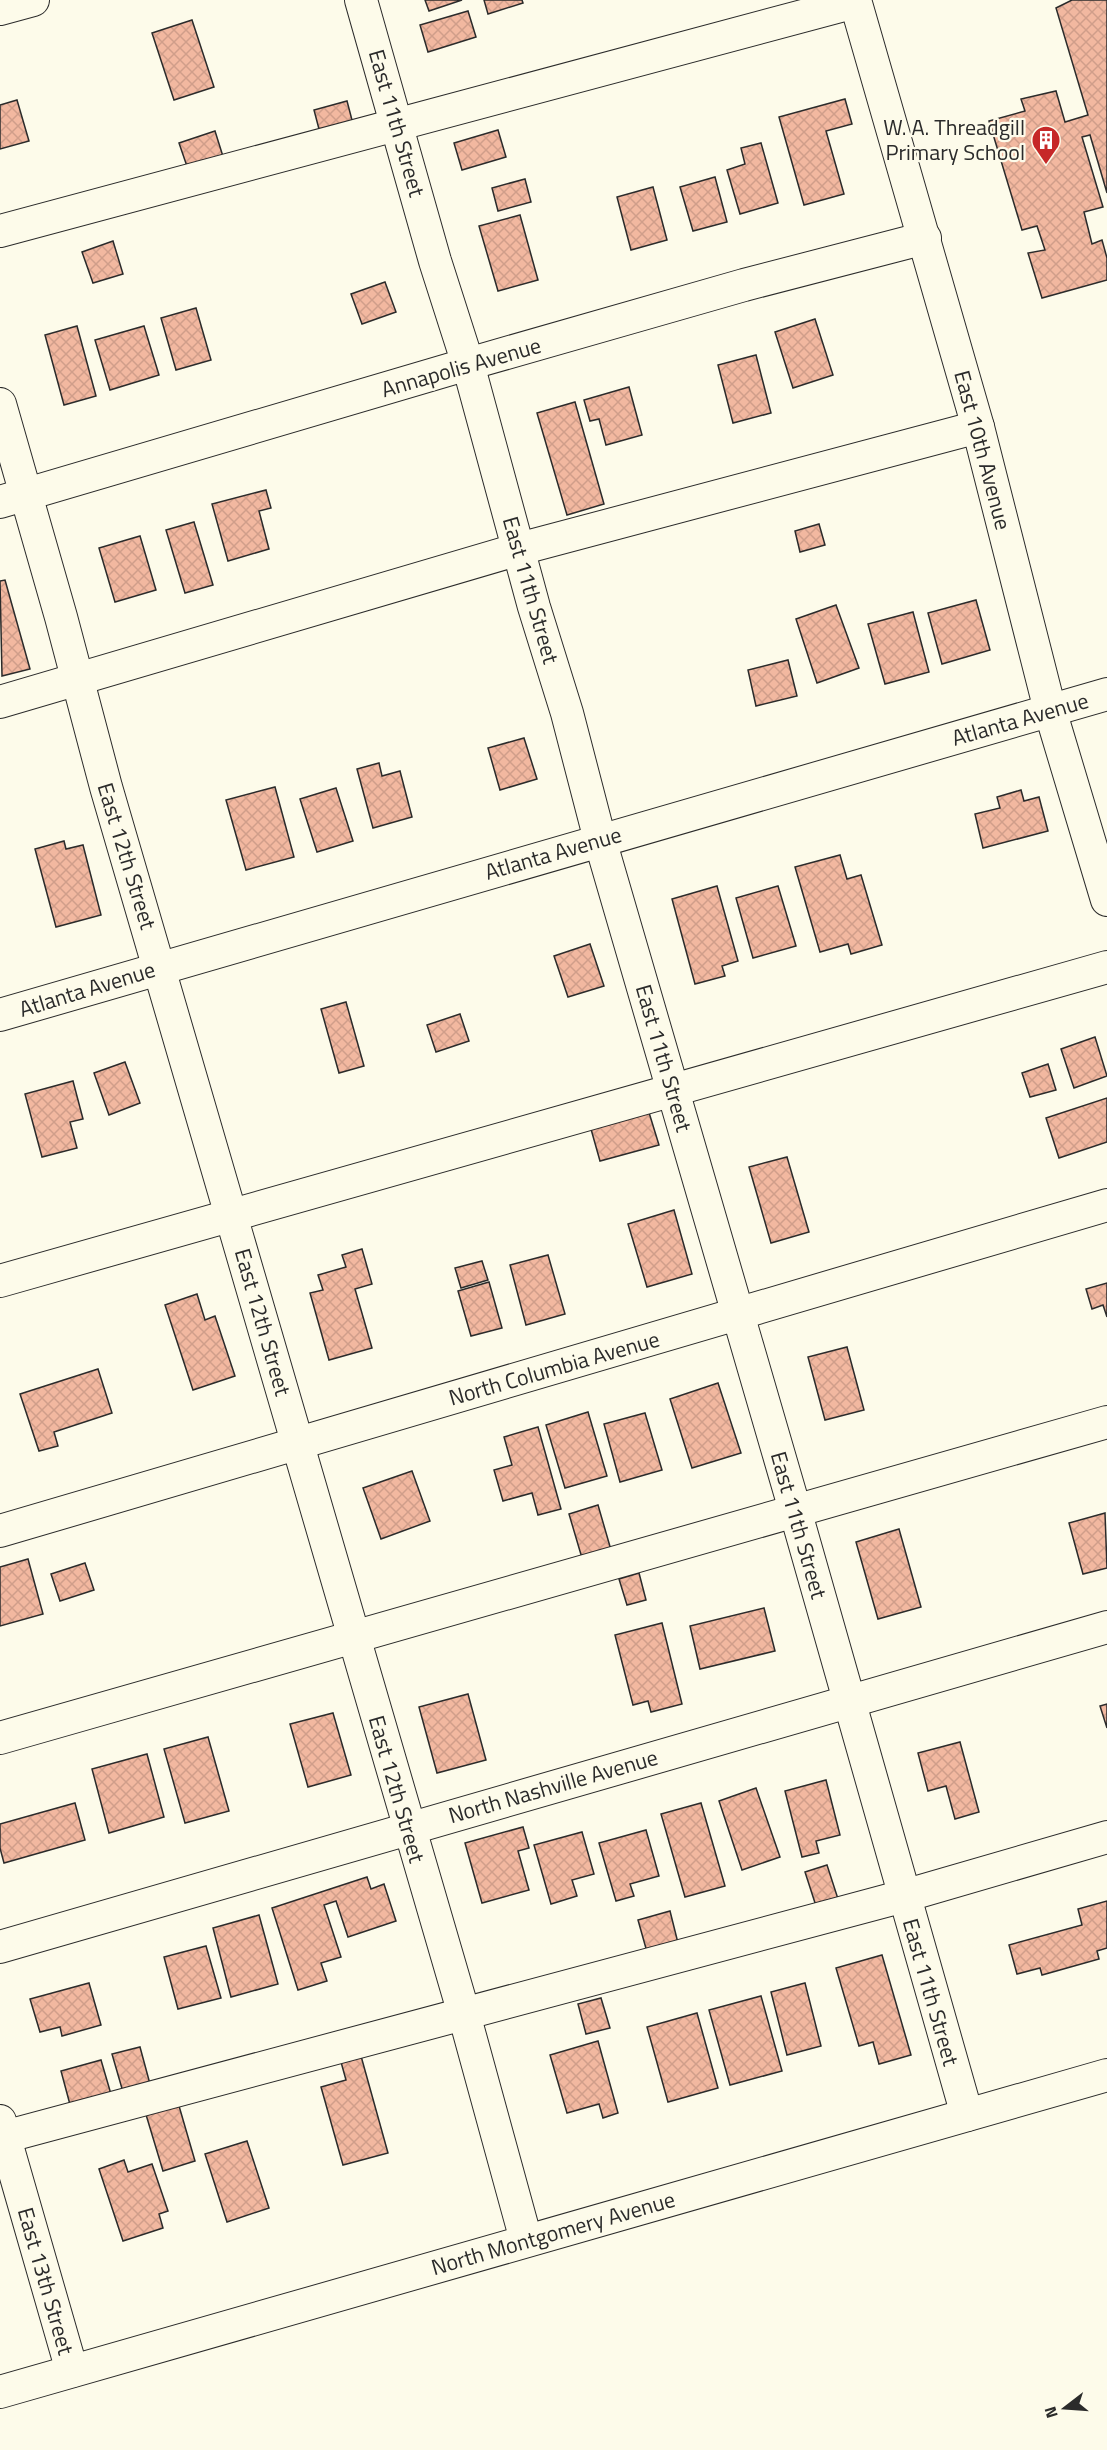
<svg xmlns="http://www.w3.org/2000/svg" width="1107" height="2450" viewBox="0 0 1107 2450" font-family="'Titillium Web',sans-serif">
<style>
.building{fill:url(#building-cross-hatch);stroke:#2b2b2b;stroke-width:1.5}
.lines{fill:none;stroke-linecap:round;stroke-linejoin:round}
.minor-casing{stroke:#2b2b2b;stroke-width:34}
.minor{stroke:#fdfbea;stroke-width:32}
.labels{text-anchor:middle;stroke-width:4.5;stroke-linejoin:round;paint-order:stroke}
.street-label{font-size:22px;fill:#2b2b2b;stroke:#fdfbea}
.poi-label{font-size:22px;fill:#2b2b2b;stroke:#fdfbea;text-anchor:end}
</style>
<defs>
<pattern id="building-cross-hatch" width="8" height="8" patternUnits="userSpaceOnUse" patternTransform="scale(1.5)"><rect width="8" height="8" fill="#f2b8a0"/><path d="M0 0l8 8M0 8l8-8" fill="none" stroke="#d09e8a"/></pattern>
</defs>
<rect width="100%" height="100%" fill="#fdfbea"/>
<g class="building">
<path d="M 425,0 L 462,0 L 429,11 Z"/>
<path d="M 484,0 L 522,0 L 523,3 L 488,14 Z"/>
<path d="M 1072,0 L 1107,0 L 1107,193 L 1090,135 L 1082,137 L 1103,207 L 1084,212 L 1092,244 L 1102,240 L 1107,258 L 1107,280 L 1042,298 L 1028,253 L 1045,250 L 1037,226 L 1022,230 L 989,121 L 1025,111 L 1021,99 L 1056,91 L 1065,122 L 1088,115 L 1056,8 Z"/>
<path d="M 468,11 L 476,37 L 428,52 L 420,25 Z"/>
<path d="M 192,20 L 214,87 L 174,100 L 152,33 Z"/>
<path d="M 845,99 L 852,124 L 826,131 L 844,194 L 804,205 L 779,117 Z"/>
<path d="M 17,100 L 29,141 L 0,149 L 0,105 Z"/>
<path d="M 347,101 L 358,143 L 325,152 L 314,110 Z"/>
<path d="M 498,130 L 506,157 L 462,170 L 454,143 Z"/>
<path d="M 215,131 L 226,166 L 191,178 L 179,143 Z"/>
<path d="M 761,143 L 778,203 L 740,214 L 727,170 L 745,164 L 741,148 Z"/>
<path d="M 715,177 L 727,222 L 693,231 L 680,187 Z"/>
<path d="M 525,179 L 531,202 L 498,211 L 492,188 Z"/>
<path d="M 653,187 L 667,240 L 631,250 L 617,197 Z"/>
<path d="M 520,215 L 538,280 L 498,291 L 479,226 Z"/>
<path d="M 113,241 L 123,274 L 93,283 L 82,252 Z"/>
<path d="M 385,282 L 396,312 L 362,324 L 351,294 Z"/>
<path d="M 196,308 L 211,360 L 176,370 L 161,318 Z"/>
<path d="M 815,319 L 833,375 L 793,388 L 775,332 Z"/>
<path d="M 77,326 L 96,396 L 64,405 L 45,335 Z"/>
<path d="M 144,326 L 159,375 L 110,390 L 95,340 Z"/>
<path d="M 756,355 L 771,413 L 733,423 L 718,365 Z"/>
<path d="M 629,387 L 642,435 L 606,445 L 599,419 L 590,421 L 584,400 Z"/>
<path d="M 575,402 L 604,504 L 567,515 L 537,413 Z"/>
<path d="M 266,490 L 271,508 L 259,511 L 269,549 L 228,561 L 212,504 Z"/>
<path d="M 194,522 L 213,585 L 185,593 L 166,530 Z"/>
<path d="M 819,524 L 825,545 L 800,552 L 795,531 Z"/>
<path d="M 140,536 L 156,590 L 115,602 L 99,548 Z"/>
<path d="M 5,580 L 30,669 L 2,676 L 0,581 Z"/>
<path d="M 976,600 L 990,650 L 942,664 L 928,613 Z"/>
<path d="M 836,605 L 859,668 L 817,683 L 796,619 Z"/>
<path d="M 913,612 L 929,672 L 885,684 L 868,624 Z"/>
<path d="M 788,660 L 797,696 L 756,706 L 748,670 Z"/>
<path d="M 524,738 L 537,779 L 500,790 L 488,748 Z"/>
<path d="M 379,763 L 382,776 L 400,771 L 412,817 L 373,828 L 357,769 Z"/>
<path d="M 275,787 L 294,857 L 246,870 L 226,800 Z"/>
<path d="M 336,788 L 353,841 L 317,852 L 300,799 Z"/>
<path d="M 1021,790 L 1024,801 L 1039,797 L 1048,831 L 983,848 L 975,814 L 1000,808 L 997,797 Z"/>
<path d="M 64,841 L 66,849 L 83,845 L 101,915 L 56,927 L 35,849 Z"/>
<path d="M 840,855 L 847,879 L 861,875 L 882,945 L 851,954 L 848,944 L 820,952 L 795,867 Z"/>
<path d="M 717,886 L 738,961 L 722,966 L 725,976 L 695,984 L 672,899 Z"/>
<path d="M 778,886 L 796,946 L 753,958 L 736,898 Z"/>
<path d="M 590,944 L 604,986 L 568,997 L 554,956 Z"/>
<path d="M 346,1002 L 364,1066 L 339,1073 L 321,1009 Z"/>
<path d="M 460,1014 L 469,1041 L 436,1052 L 427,1025 Z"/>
<path d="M 1095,1037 L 1107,1076 L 1074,1088 L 1061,1049 Z"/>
<path d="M 125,1062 L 140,1103 L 109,1115 L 94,1073 Z"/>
<path d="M 1048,1064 L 1056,1090 L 1030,1097 L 1022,1073 Z"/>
<path d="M 73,1081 L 83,1119 L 70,1122 L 77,1148 L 42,1157 L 25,1094 Z"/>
<path d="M 1107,1098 L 1107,1142 L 1059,1158 L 1046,1118 Z"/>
<path d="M 647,1106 L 659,1145 L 600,1161 L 589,1122 Z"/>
<path d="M 787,1157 L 809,1232 L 771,1243 L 749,1167 Z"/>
<path d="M 674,1210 L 692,1274 L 647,1287 L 628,1224 Z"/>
<path d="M 362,1249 L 372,1284 L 355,1289 L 372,1348 L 329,1360 L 310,1293 L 323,1290 L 318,1275 L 346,1267 L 342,1255 Z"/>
<path d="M 548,1255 L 565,1314 L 526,1325 L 510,1265 Z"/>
<path d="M 482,1261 L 488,1280 L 461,1288 L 455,1268 Z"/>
<path d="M 489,1282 L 502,1328 L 471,1336 L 458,1291 Z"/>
<path d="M 1107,1283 L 1107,1317 L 1103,1305 L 1092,1309 L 1086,1289 Z"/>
<path d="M 197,1294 L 205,1320 L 215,1316 L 235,1376 L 193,1390 L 165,1305 Z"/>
<path d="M 847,1347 L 864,1410 L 825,1420 L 808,1357 Z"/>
<path d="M 98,1369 L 112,1413 L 54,1432 L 58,1446 L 39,1451 L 20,1394 Z"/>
<path d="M 718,1383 L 741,1453 L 692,1468 L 670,1399 Z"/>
<path d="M 588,1412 L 607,1476 L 565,1488 L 546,1425 Z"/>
<path d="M 645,1413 L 662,1470 L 620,1482 L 604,1424 Z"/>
<path d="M 538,1427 L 561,1509 L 538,1515 L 532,1493 L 503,1501 L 494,1470 L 512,1465 L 504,1437 Z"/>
<path d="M 412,1471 L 430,1521 L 381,1539 L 363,1488 Z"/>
<path d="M 598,1505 L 611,1550 L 582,1558 L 569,1514 Z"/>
<path d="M 1105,1513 L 1107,1568 L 1083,1574 L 1069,1523 Z"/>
<path d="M 899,1529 L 921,1607 L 878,1619 L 856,1542 Z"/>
<path d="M 28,1559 L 43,1614 L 0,1626 L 0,1567 Z"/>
<path d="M 85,1563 L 94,1590 L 60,1601 L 51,1574 Z"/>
<path d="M 639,1573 L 646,1600 L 627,1605 L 619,1579 Z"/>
<path d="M 764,1608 L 775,1651 L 700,1669 L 690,1626 Z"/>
<path d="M 662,1623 L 682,1704 L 651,1712 L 648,1701 L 633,1705 L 615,1635 Z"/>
<path d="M 468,1694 L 486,1760 L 437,1773 L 419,1707 Z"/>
<path d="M 1107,1704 L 1107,1728 L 1100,1706 Z"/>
<path d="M 333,1713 L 351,1775 L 308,1787 L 290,1724 Z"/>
<path d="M 208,1737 L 229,1811 L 185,1823 L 164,1749 Z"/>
<path d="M 960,1742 L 979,1812 L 955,1819 L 946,1786 L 928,1791 L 918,1753 Z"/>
<path d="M 147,1754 L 164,1817 L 109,1833 L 92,1769 Z"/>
<path d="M 826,1780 L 840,1835 L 816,1841 L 819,1853 L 802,1857 L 785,1791 Z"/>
<path d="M 756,1788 L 780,1857 L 742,1870 L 719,1801 Z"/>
<path d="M 75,1803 L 85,1840 L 4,1863 L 0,1848 L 0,1824 Z"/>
<path d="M 701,1803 L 725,1886 L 685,1897 L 661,1814 Z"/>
<path d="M 523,1827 L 529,1848 L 518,1851 L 529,1890 L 482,1903 L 465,1843 Z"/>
<path d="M 646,1830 L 659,1876 L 630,1884 L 634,1896 L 616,1901 L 599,1843 Z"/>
<path d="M 582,1832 L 594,1874 L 572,1880 L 577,1896 L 551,1904 L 534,1845 Z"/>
<path d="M 827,1865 L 839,1902 L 817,1909 L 805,1872 Z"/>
<path d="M 367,1877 L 371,1889 L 384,1884 L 396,1921 L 348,1937 L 336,1901 L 324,1905 L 341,1957 L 321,1963 L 327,1981 L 298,1990 L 272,1908 Z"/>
<path d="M 1107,1901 L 1107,1948 L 1097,1951 L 1099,1959 L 1042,1975 L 1040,1968 L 1017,1974 L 1009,1945 L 1082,1925 L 1078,1909 Z"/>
<path d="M 670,1911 L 678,1943 L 647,1952 L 638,1920 Z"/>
<path d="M 259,1915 L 278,1984 L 231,1997 L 213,1928 Z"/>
<path d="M 206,1946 L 221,1998 L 178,2009 L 164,1957 Z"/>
<path d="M 882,1955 L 911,2055 L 879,2064 L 873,2042 L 859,2046 L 836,1968 Z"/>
<path d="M 89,1983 L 101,2025 L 62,2036 L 60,2027 L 40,2032 L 30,1999 Z"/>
<path d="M 805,1983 L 821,2046 L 787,2055 L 771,1992 Z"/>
<path d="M 761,1996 L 782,2071 L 730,2085 L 709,2010 Z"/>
<path d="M 601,1998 L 610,2028 L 586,2034 L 578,2004 Z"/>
<path d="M 697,2013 L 718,2088 L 668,2102 L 647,2027 Z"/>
<path d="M 598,2041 L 618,2113 L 603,2118 L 599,2104 L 567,2113 L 550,2055 Z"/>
<path d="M 140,2047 L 150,2084 L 123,2092 L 112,2054 Z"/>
<path d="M 361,2056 L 388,2153 L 343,2165 L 321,2087 L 346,2080 L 341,2062 Z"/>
<path d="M 101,2060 L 113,2101 L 72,2112 L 61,2071 Z"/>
<path d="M 177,2099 L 195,2161 L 163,2171 L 144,2108 Z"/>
<path d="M 247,2141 L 269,2208 L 227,2222 L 205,2154 Z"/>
<path d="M 124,2160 L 128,2172 L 152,2164 L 168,2211 L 159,2214 L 163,2228 L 123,2241 L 99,2169 Z"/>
</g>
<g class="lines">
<g class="minor-casing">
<g id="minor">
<path d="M 361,0 L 435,261 L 468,364 L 534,607 L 567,713 L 600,840 L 795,1510 L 967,2115"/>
<path d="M 855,0 L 978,427 L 1050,710 L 1107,900"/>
<path d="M 0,9 L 33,0"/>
<path d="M 0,231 L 855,2"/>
<path d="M 0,404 L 61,617 L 106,787 L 464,2014 L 526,2240"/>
<path d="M 0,502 L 468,364 L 744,285 L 925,238"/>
<path d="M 0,702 L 519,549 L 978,427"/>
<path d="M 0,1015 L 1107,694"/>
<path d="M 0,1281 L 1107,967"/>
<path d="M 0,1531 L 1107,1205"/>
<path d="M 0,1738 L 1107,1422"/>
<path d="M 0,1947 L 1107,1627"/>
<path d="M 0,2121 L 72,2371"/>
<path d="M 0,2138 L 904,1896 L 1107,1837"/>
<path d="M 0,2392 L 1107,2075"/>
</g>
</g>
<use href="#minor" class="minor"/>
</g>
<defs>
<g id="building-pin" transform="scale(1.5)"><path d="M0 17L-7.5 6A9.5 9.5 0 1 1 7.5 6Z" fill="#c62828" stroke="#fdfbea"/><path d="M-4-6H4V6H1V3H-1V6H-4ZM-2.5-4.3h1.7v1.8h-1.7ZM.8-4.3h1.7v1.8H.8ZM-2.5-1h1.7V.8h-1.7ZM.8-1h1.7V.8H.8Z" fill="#fff"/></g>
</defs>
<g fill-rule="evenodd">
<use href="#building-pin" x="1046" y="140"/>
</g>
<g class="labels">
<g class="street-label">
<text transform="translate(397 123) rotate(74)" y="8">East 11th Street</text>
<text transform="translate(461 367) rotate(-16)" y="8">Annapolis Avenue</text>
<text transform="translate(983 450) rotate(75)" y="8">East 10th Avenue</text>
<text transform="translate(531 590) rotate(74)" y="8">East 11th Street</text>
<text transform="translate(1020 719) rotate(-16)" y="8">Atlanta Avenue</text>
<text transform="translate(553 853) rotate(-16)" y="8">Atlanta Avenue</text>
<text transform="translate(127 856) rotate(73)" y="8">East 12th Street</text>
<text transform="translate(87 989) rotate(-17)" y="8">Atlanta Avenue</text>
<text transform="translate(664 1058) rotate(74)" y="8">East 11th Street</text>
<text transform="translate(263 1322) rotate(74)" y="8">East 12th Street</text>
<text transform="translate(554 1368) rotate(-16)" y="8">North Columbia Avenue</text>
<text transform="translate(799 1525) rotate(74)" y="8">East 11th Street</text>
<text transform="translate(553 1786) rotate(-16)" y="8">North Nashville Avenue</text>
<text transform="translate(397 1789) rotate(74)" y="8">East 12th Street</text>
<text transform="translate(931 1992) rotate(74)" y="8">East 11th Street</text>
<text transform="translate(553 2233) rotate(-16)" y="8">North Montgomery Avenue</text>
<text transform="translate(46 2281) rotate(74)" y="8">East 13th Street</text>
</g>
<g class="poi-label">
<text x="1025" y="135">W. A. Threadgill<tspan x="1025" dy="25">Primary School</tspan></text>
</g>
</g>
<g transform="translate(1065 2408) rotate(253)" stroke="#fdfbea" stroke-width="4.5" paint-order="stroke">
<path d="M0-4.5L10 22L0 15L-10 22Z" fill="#2b2b2b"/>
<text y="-9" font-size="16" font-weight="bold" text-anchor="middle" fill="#2b2b2b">N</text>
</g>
</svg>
